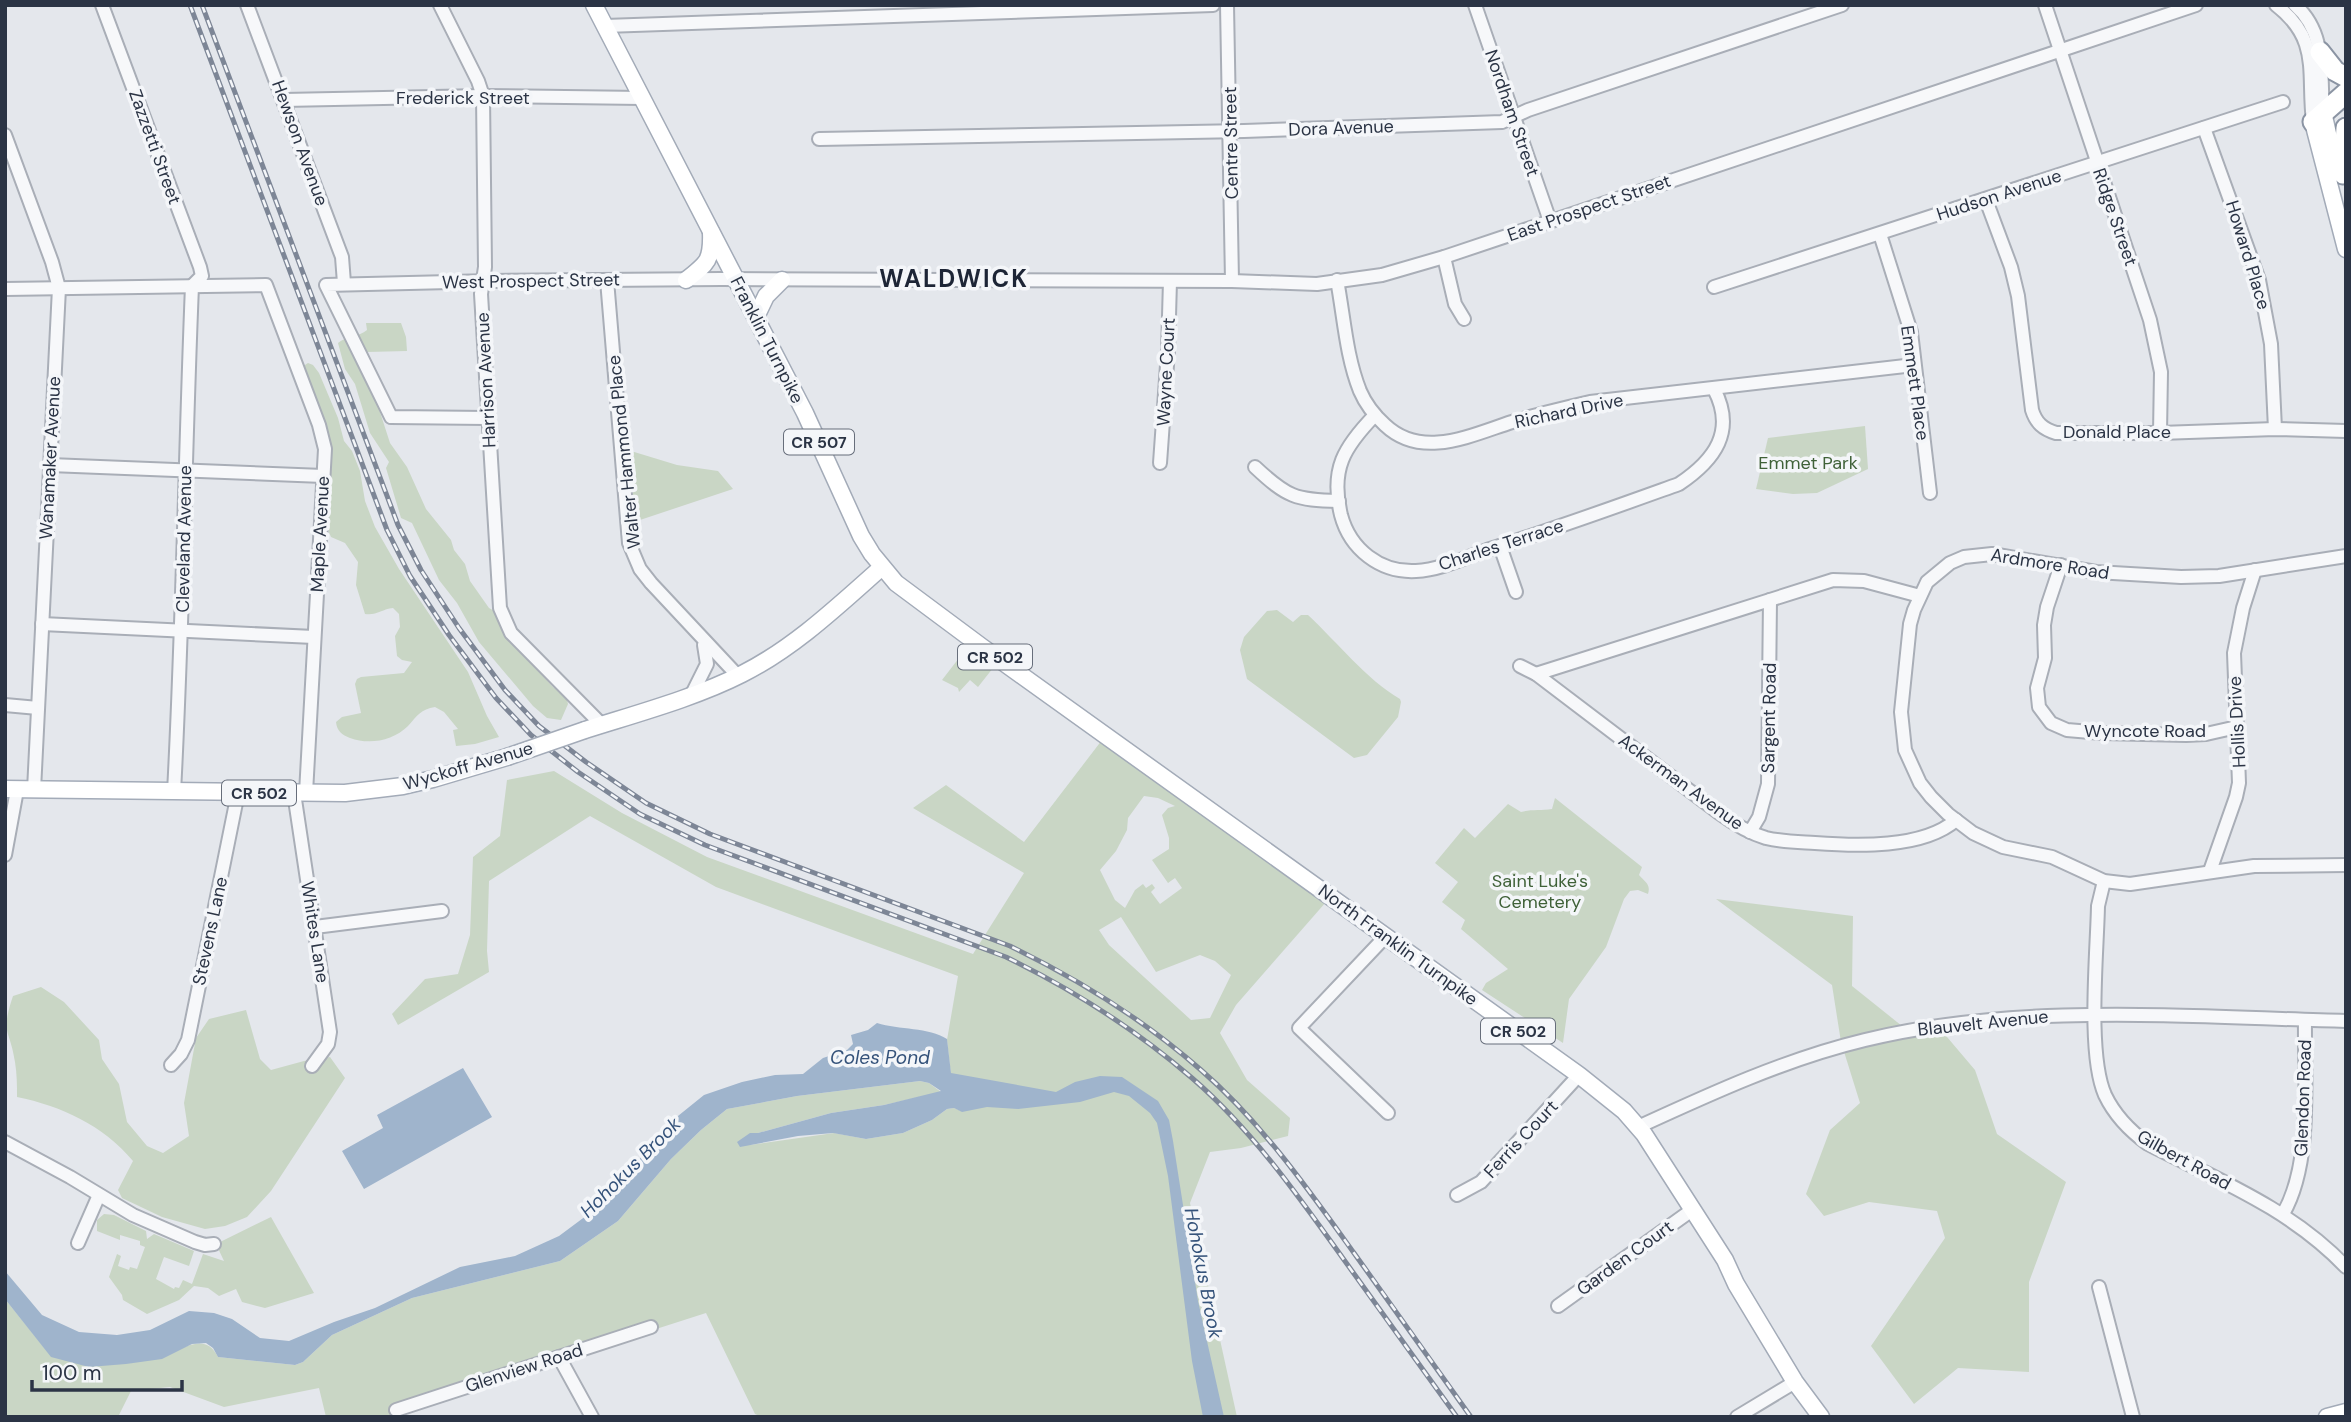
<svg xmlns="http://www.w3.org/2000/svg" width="2351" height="1422" viewBox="0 0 2351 1422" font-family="'DM Sans',sans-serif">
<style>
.green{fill:#c9d6c5;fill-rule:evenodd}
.water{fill:#9fb4cc}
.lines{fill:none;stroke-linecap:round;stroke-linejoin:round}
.minor-casing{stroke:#a9aeb7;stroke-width:16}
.major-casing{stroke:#a3abb8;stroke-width:19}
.highway-casing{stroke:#8b94a3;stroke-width:23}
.minor{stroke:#f7f8fa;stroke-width:12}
.major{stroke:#fff;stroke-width:16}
.highway{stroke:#fff;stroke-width:19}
.rail-casing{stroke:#7d8696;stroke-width:5}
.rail{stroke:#f4f6f9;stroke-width:2.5;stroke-dasharray:8;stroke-linecap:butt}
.major-bridge-casing{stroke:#a3abb8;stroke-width:19;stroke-linecap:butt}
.major-bridge{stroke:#fff;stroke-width:16}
.labels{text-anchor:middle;stroke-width:7;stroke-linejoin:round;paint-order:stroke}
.shield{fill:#f4f6f9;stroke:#676e7b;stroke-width:2}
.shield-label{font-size:16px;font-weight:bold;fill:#2b3445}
.street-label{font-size:18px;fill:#2b3445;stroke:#f4f6f9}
.park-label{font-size:18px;fill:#3f6138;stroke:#f4f6f9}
.water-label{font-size:19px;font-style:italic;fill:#34527a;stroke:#f4f6f9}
.district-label{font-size:24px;font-weight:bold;letter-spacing:2px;fill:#1d2536;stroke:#f4f6f9}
</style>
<rect width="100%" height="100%" fill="#e4e7ec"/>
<g class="green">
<path d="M 366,323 L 401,323 L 406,337 L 407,351 L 367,352 L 364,375 L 379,409 L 390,443 L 407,467 L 426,509 L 451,540 L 454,550 L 465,564 L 470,581 L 489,608 L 498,613 L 533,665 L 553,687 L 566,696 L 568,704 L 561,720 L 547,718 L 533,706 L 479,642 L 457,603 L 439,580 L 412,523 L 401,518 L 386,468 L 389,462 L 370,433 L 355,384 L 345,369 L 338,343 C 346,336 359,337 367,330 Z"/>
<path d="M 308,363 L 313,365 L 319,373 L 338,418 L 344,441 L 352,451 L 360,471 L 365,501 L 375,527 L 399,569 L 468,672 L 487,716 L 499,737 L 475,744 L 456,746 L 453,730 L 458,729 L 444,712 L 435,707 C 421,709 417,716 408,726 C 393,741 369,745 350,738 C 342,735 337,731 336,722 L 342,717 L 361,713 L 355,684 L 357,679 L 361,677 L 404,673 L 412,662 L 402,660 L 397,656 L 395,636 L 400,627 L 399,614 L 393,608 C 382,609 376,616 365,614 L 356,585 L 358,562 L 345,543 L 331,537 L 324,521 L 326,481 L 302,367 Z"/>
<path d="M 1865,426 L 1868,469 L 1817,493 L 1793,494 L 1756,489 L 1768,438 Z"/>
<path d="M 631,451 L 677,465 L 718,471 L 733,489 L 634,522 Z"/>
<path d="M 1277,610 L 1293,622 L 1301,615 L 1308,615 C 1338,643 1366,679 1400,699 L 1401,702 L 1398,717 L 1367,755 L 1354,758 L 1247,679 L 1240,650 L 1244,637 L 1267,611 Z"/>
<path d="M 966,649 L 993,668 L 978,687 L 970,680 L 959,692 L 958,688 L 942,680 Z"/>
<path d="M 1102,740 L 1326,902 L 1236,1005 L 1220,1033 L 1247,1080 L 1290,1118 L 1288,1136 L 1241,1148 L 1210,1152 L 1190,1203 L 1237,1417 L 762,1417 L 755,1414 L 706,1313 L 400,1411 L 399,1417 L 326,1417 L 319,1388 L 224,1407 L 170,1387 L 131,1391 L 118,1417 L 5,1417 L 5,1299 L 51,1356 L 180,1349 C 196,1342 209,1339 218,1357 L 295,1365 L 303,1362 L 332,1335 L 412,1298 L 560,1261 L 618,1221 L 671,1159 L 701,1130 L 727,1109 L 797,1096 L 920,1081 L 929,1083 L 941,1092 L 884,1105 L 831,1113 L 758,1133 L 750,1133 L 750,1145 L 834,1133 L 866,1139 L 903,1133 L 932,1120 L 947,1109 L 954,1108 L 961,1111 L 952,1084 L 947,1040 L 958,976 L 716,887 L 590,816 L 489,881 L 487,951 L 489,972 L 398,1025 L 392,1014 L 425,979 L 458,974 L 470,935 L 473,857 L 500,836 L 507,780 L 554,771 L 622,813 L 707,857 L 973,954 L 1024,873 L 913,808 L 946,785 L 1024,842 ZM 1144,796 L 1158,798 L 1175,806 L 1168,808 L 1162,815 L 1169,838 L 1169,849 L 1152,860 L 1168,883 L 1175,878 L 1182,888 L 1160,904 L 1151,892 L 1155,888 L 1152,884 L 1146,888 L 1143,884 L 1135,890 L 1125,908 L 1115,900 L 1100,870 L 1116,851 L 1127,830 L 1128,818 ZM 1121,917 L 1156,972 L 1200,955 L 1215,961 L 1231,975 L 1210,1018 L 1191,1020 L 1109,945 L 1099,930 Z"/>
<path d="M 1555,798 L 1642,867 L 1639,875 C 1645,882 1651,884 1648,894 L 1638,890 L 1630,891 L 1624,899 L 1606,947 L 1569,999 L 1563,1043 L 1482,990 L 1486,983 L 1508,969 L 1461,929 L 1465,920 L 1442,902 L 1458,882 L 1435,863 L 1464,828 L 1475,838 L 1508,804 L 1521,812 C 1531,809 1541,811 1552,809 Z"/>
<path d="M 1716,899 L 1853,916 L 1852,986 L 1902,1026 L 1936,1024 L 1975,1070 L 1997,1134 L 2066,1182 L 2029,1282 L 2029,1372 L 1958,1368 L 1914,1404 L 1871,1346 L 1945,1238 L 1937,1211 L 1869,1202 L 1824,1216 L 1806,1194 L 1830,1130 L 1860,1103 L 1841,1042 L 1832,985 Z"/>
<path d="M 41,987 L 64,1002 L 99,1040 L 102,1059 L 119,1084 L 127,1122 L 147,1146 L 163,1153 L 189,1136 L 184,1103 L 196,1038 L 209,1019 L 246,1010 L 260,1059 L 271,1070 L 304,1061 L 330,1057 L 345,1078 L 271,1191 L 247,1217 L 225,1226 L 205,1229 L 162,1217 L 122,1198 L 118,1190 L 133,1161 C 103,1125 61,1106 17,1097 C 17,1086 17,1074 15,1062 C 10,1028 0,1035 13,996 Z"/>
<path d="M 104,1214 L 114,1215 L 146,1231 L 147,1239 L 154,1234 L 194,1251 L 189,1266 L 164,1257 L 156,1279 L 174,1289 L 175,1287 L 179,1288 L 183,1280 L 192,1284 L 203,1254 L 224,1261 L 216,1244 L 271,1217 L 314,1293 L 265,1308 L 242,1302 L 236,1289 L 219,1296 L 208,1288 L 194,1286 L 179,1300 L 147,1314 L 123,1300 L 122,1295 L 109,1277 L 117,1254 L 121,1256 L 118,1266 L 129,1270 L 130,1267 L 137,1269 L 145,1247 L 140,1245 L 140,1241 L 120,1235 L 120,1240 L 97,1231 L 97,1220 Z"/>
</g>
<g class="water">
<path d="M 877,1023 C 899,1030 929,1027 947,1039 L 951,1073 L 1056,1092 L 1075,1082 L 1100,1076 L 1122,1077 L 1158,1101 L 1169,1120 L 1173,1141 L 1198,1301 L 1224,1417 L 1203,1417 L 1192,1361 L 1168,1176 L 1157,1123 L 1150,1113 L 1129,1096 L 1114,1092 L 1080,1102 L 1018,1109 L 987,1107 L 962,1112 L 954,1108 L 947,1109 L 932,1120 L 903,1133 L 866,1139 L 833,1133 L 798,1136 L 740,1147 L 737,1142 L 750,1133 L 758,1133 L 831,1113 L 884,1105 L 941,1091 L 929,1083 L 920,1081 L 797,1096 L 727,1109 L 701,1130 L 671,1159 L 618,1221 L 560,1261 L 412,1298 L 332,1335 L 303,1362 L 295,1365 L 218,1357 L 213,1348 L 206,1343 L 192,1344 L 162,1359 L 126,1364 L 89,1367 L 51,1357 L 5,1299 L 5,1271 L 42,1315 L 79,1332 L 117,1335 L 150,1330 L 189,1311 L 214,1313 L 232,1319 L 260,1338 L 289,1341 L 334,1322 L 375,1308 L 460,1267 L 515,1256 L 559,1236 L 598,1207 L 673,1120 L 704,1095 L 742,1082 L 775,1075 L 803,1074 L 823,1058 L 847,1050 L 853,1044 L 851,1035 L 868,1030 Z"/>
<path d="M 463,1068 L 492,1117 L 364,1189 L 342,1151 L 383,1128 L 377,1115 Z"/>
</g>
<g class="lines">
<g class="minor-casing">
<g id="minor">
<path d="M 102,5 L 200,267 L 202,276 L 192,286"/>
<path d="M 247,5 L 342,257 L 344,283"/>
<path d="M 440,5 L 478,81 L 483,96 L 485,267 L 481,294 L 500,608 L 511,633 L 602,725"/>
<path d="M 1227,5 L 1232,281"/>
<path d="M 1475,5 L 1550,221"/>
<path d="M 2045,5 L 2150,320 L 2161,372 L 2160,433"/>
<path d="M 2276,5 C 2321,40 2307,72 2313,122"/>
<path d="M 2295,5 C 2327,33 2320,74 2323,112"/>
<path d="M 605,26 L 1213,5"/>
<path d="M 284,100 L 483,96 L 642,98"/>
<path d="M 2204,128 L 2259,280 L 2271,344 L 2275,429"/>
<path d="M 5,135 L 52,262 L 59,288 L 34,790"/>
<path d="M 819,139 L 1244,131 L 1502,122 L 1528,110 L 1842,5"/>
<path d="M 1986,200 L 2011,267 L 2018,296 L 2032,410 C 2036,423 2043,429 2056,433 L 2160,433 L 2275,429 L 2346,431"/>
<path d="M 1880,234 L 1911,332 L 1930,493"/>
<path d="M 1444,257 L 1455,304 L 1464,319"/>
<path d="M 607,280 L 629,543 L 640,569 L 651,583 L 738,676"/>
<path d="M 1337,280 C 1344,317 1346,356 1360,391 C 1366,405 1374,415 1385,425 C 1422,460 1471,435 1512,422 C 1538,414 1564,408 1590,402 L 1914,365"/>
<path d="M 1714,287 L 2283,102"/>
<path d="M 5,289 L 266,285 L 319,425 L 325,449 L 306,793"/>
<path d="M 1375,415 C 1344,447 1330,469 1341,515 C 1350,549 1380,573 1416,571 C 1439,570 1465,558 1487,550 C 1552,530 1615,507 1679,484 C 1715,460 1736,431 1714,389"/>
<path d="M 487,418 L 391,417 L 326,285 L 492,281 L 721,279 L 1232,281 L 1317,284 L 1382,275 L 1444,257 L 2196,5"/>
<path d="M 1160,463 L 1168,351 L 1170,281"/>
<path d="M 50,465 L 323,476"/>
<path d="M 1255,467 C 1287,497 1295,500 1339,501"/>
<path d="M 1500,546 L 1516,592"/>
<path d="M 2346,556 L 2219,576 L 2181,577 L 2096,572 L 1992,554 L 1964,557 L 1950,563 L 1927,582 L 1914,610 L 1910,624 L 1901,712 L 1905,750 L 1920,783 L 1931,797 L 1948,814 L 1973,833 L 2003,847 L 2052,857 L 2104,881 L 2130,884 L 2254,866 L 2346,865"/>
<path d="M 2061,565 L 2047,607 L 2044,625 L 2045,658 L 2037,688 L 2039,707 L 2051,723 L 2067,730 L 2102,733 L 2186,735 L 2206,734 L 2237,727"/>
<path d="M 42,624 L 314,637"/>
<path d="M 1520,666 L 1536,674 L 1719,813 C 1734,824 1749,833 1766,838 C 1783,842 1798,842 1815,843 C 1855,846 1923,849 1956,820"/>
<path d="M 1536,674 L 1833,580 L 1864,581 L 1920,596"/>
<path d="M 692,694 L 707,664 L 704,645"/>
<path d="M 5,705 L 38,708"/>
<path d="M 174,792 C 183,624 185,455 192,286"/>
<path d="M 294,793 L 330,1032 L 328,1044 L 312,1066"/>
<path d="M 1750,832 L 1759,817 L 1768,784 L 1770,600"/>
<path d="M 5,855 L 17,790"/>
<path d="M 2210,871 L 2236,797 L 2239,783 L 2234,653 L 2243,608 L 2255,570"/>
<path d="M 2104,881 L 2098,906 C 2097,954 2087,1054 2105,1095 C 2115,1116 2130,1131 2148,1144 C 2218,1180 2291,1209 2346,1267"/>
<path d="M 315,927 L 442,911"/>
<path d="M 1386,936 L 1299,1028 L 1388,1113"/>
<path d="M 171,1065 L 181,1054 L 188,1040 L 238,793"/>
<path d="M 1638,1127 C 1712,1093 1786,1059 1865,1040 C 2022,1002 2186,1017 2346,1021"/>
<path d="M 5,1142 L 70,1177 L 133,1215 L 195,1242 L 205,1245 L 214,1244"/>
<path d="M 1457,1195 L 1481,1182 L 1579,1075"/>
<path d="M 2283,1214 C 2313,1162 2304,1079 2305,1020"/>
<path d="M 78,1243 L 99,1195"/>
<path d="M 2099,1287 L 2133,1417"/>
<path d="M 1558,1306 L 1692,1210"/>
<path d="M 559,1357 L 592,1417"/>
<path d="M 396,1410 L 651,1327"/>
<path d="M 1737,1417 L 1795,1382"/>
</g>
</g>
<g class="major-casing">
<g id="major">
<path d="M 594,5 L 805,413 L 861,536 L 872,554 L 896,583 L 982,647 L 1579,1075 L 1624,1111 L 1644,1134 L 1725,1260 L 1736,1284 L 1795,1382 L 1821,1417"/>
<path d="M 2323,112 L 2329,138 L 2343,174"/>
<path d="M 2313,122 L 2346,249"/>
<path d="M 686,280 C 708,263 712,260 711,232"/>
<path d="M 756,317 L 766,296 L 782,280"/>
<path d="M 585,730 C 635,714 695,698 742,674 C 794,648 838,606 882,567"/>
<path d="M 5,789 L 345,793 L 403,786 L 433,779 L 507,757"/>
<path d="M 2327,1417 L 2346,1412"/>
</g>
</g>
<g class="highway-casing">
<g id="highway">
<path d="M 2320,52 L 2335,71 L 2346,77"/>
<path d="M 2313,122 L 2346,93"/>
<path d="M 2343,174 L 2346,128"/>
</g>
</g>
<use href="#minor" class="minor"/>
<use href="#major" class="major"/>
<use href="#highway" class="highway"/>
<g class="rail-casing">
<g id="rail">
<path d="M 190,5 L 387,530 L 410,576 L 449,635 L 496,698 L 531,735 L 578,772 L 640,814 L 705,845 L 1006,957 C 1074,990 1135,1029 1192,1078 C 1251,1129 1297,1194 1342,1257 C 1380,1310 1418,1363 1457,1417"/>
<path d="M 202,5 L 398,525 L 421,570 L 459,628 L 505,690 L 539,726 L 586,762 L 646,803 L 710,834 L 1010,946 C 1080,980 1143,1019 1201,1070 C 1261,1122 1308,1189 1354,1253 C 1393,1307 1432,1362 1471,1417"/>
</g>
</g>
<use href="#rail" class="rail"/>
<g class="major-bridge-casing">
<path id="major-bridge" d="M 507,757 L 585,730"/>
</g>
<use href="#major-bridge" class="major-bridge"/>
</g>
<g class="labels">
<g class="shield">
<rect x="784" y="429.5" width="70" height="25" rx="5"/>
<rect x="958" y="644.5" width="74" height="25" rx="5"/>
<rect x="222" y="780.5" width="74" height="25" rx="5"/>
<rect x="1481" y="1018.5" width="74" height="25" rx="5"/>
</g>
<g class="shield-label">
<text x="819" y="448">CR 507</text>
<text x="995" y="663">CR 502</text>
<text x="259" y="799">CR 502</text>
<text x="1518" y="1037">CR 502</text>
</g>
<g class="street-label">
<text x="463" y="104">Frederick Street</text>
<text transform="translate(1512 113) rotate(71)" y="6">Nordham Street</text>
<text transform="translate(1341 128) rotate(-2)" y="6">Dora Avenue</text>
<text transform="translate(300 143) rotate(70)" y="6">Hewson Avenue</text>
<text transform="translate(1231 143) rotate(-91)" y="6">Centre Street</text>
<text transform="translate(155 147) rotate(70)" y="6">Zazzetti Street</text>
<text transform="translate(1999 195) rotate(-18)" y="6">Hudson Avenue</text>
<text transform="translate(1589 208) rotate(-19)" y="6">East Prospect Street</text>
<text transform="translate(2115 217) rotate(71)" y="6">Ridge Street</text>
<text transform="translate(2248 255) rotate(73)" y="6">Howard Place</text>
<text transform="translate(531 281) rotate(-1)" y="6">West Prospect Street</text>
<text transform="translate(767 340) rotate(63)" y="6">Franklin Turnpike</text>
<text transform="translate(1166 372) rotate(-87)" y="6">Wayne Court</text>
<text transform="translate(486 380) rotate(-93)" y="6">Harrison Avenue</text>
<text transform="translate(1915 383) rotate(82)" y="6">Emmett Place</text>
<text transform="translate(1569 411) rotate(-12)" y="6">Richard Drive</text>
<text x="2117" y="438">Donald Place</text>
<text transform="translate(624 452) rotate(-96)" y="6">Walter Hammond Place</text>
<text transform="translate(50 458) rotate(-87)" y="6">Wanamaker Avenue</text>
<text transform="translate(320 534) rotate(-87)" y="6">Maple Avenue</text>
<text transform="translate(184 539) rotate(-89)" y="6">Cleveland Avenue</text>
<text transform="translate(1501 545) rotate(-18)" y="6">Charles Terrace</text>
<text transform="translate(2050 564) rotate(9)" y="6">Ardmore Road</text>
<text transform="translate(1769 718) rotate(-89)" y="6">Sargent Road</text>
<text transform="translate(2237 722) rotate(-93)" y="6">Hollis Drive</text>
<text x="2145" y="737">Wyncote Road</text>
<text transform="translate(468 766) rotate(-16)" y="6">Wyckoff Avenue</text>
<text transform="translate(1681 782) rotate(36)" y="6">Ackerman Avenue</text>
<text transform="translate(210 931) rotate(-78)" y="6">Stevens Lane</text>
<text transform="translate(315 932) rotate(81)" y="6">Whites Lane</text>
<text transform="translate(1398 945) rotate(36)" y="6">North Franklin Turnpike</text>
<text transform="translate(1983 1023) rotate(-6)" y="6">Blauvelt Avenue</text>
<text transform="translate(2303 1098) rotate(-88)" y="6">Glendon Road</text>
<text transform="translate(1521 1139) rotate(-47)" y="6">Ferris Court</text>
<text transform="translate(2184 1160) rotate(29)" y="6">Gilbert Road</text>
<text transform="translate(1625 1258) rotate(-36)" y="6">Garden Court</text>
<text transform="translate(524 1368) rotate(-18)" y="6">Glenview Road</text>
</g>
<g class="park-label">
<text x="1808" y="469">Emmet Park</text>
<text x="1540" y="887">Saint Luke's<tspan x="1540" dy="21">Cemetery</tspan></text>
</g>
<g class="water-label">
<text x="880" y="1064">Coles Pond</text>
<text transform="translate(630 1167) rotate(-45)" y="7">Hohokus Brook</text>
<text transform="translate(1204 1273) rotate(79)" y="7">Hohokus Brook</text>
</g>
<g class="district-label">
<text x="954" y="287">WALDWICK</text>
</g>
</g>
<rect width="2351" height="1422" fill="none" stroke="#2b3445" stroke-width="14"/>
<path d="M32 1380v10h150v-10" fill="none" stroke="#2b3445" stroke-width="3.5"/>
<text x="42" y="1380" font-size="21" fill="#2b3445" stroke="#f4f6f9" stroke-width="5" paint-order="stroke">100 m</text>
</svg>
